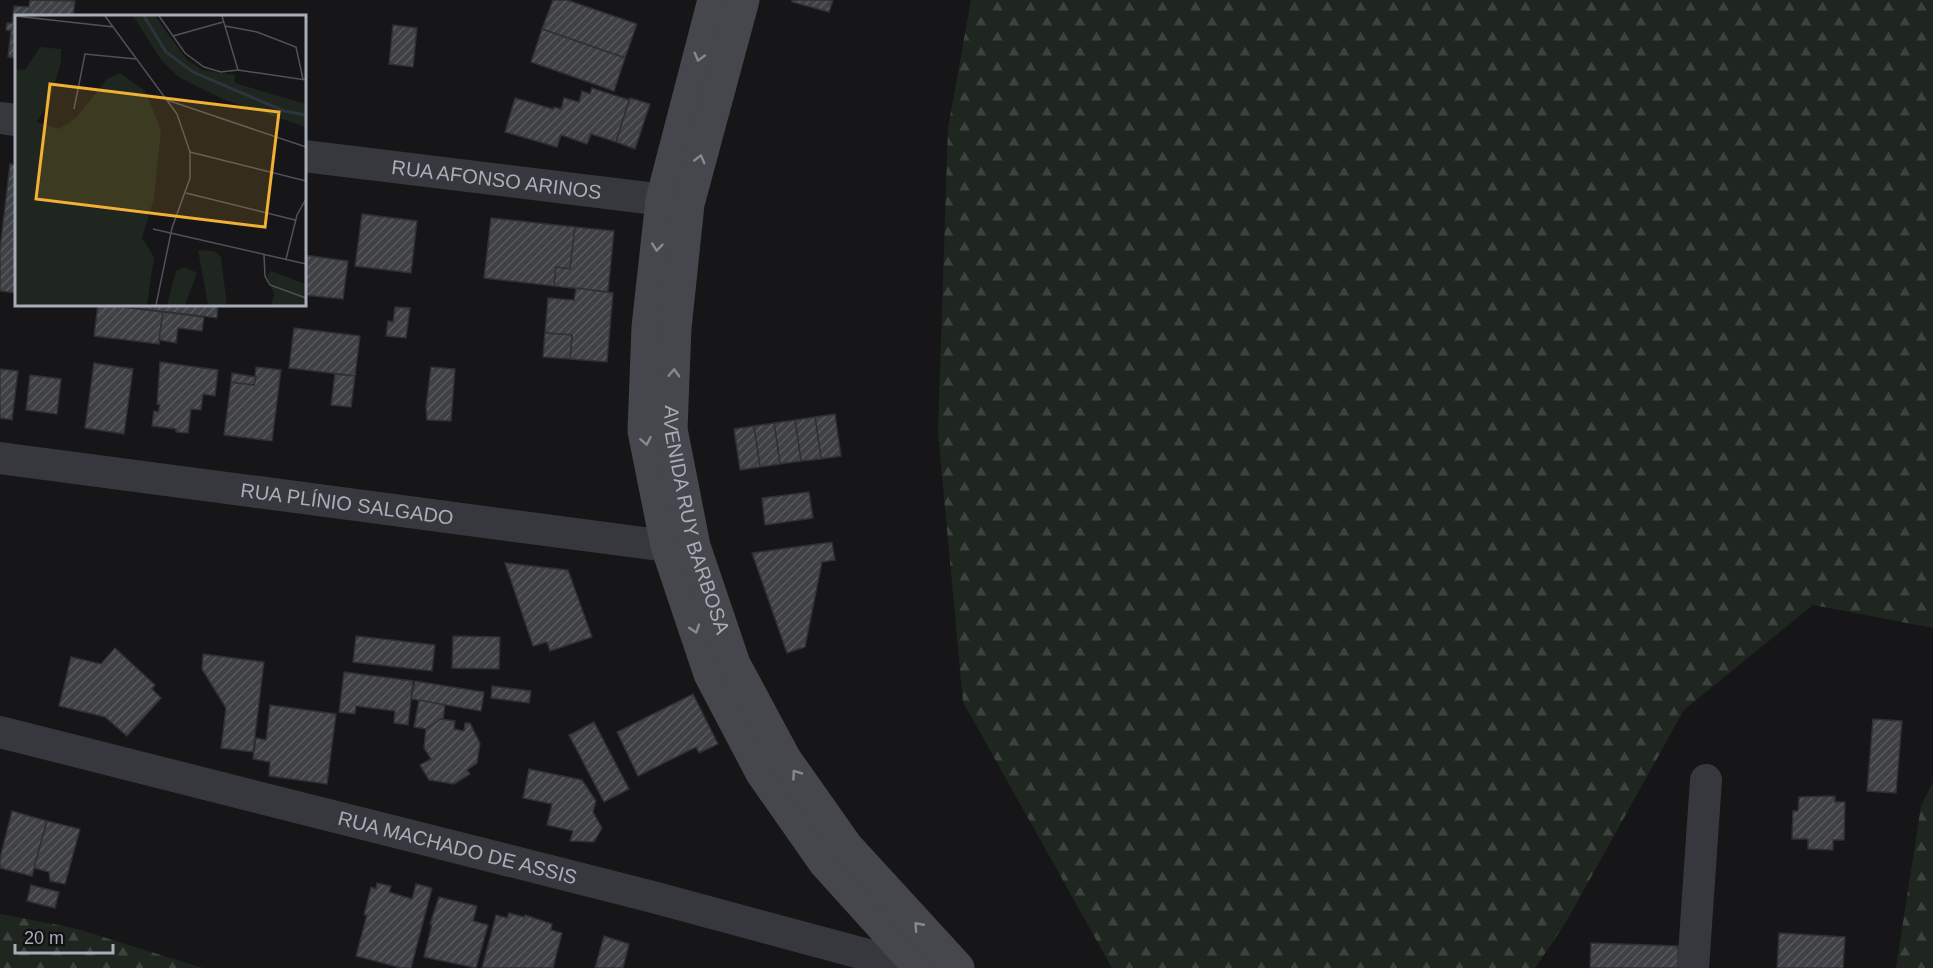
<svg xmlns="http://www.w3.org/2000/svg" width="1933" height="968" viewBox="0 0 1933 968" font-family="Arial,sans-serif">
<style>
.forest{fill:url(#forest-firs)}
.building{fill:url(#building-hatch);stroke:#303034;stroke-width:1.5}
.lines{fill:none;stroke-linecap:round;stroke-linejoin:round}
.street{stroke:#37383d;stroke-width:32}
.secondary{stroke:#45474d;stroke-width:33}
.oneway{stroke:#858993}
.labels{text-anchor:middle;stroke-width:4.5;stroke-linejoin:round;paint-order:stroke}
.street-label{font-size:20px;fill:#a8adb8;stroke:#111113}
.inset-river{fill:none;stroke:#2c353c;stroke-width:3}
.inset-road{fill:none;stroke:#505258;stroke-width:1.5}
.view{fill:#f2b134;fill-opacity:0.15;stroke:#f2b134;stroke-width:3}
.inset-edge{fill:none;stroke:#a8adb8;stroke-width:3}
</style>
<defs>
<pattern id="forest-firs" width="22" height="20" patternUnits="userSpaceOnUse" patternTransform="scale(1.5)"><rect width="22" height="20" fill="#1e261f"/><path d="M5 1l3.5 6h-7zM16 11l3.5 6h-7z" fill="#3c433d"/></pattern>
<pattern id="building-hatch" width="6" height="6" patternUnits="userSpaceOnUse" patternTransform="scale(1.5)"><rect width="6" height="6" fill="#404145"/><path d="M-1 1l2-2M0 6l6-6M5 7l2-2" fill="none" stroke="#595a5e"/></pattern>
</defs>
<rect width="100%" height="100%" fill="#161618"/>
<g class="forest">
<path d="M 971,0 L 1933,0 L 1933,628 L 1813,605 L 1684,710 L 1566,922 L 1535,968 L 1112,968 L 963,702 L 938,432 L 948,128 Z"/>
<path d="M 1933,782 L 1933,968 L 1896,968 L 1921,806 Z"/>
<path d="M 0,914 L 74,928 L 203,968 L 0,968 Z"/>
</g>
<g class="building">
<path d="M 30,0 L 75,1 L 73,16 L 16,16 L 16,58 L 8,57 L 11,31 L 6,30 L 7,23 L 12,23 L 14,6 L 29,7 Z"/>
<path d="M 553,0 L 567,0 L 637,24 L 625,58 L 542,29 Z"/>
<path d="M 792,0 L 833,0 L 829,12 L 792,2 Z"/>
<path d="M 393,25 L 417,28 L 413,67 L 389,64 Z"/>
<path d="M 542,29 L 625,58 L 614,91 L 531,62 Z"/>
<path d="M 592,88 L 629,100 L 616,142 L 591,134 L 587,144 L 561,135 L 557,147 L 505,132 L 515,98 L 553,109 L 554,107 L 561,109 L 564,98 L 579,102 L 582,91 L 590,94 Z"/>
<path d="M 630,98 L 650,104 L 635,149 L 616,142 Z"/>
<path d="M 10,164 L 16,165 L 16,293 L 0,291 L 0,249 Z"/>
<path d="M 362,214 L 417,221 L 411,273 L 355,266 Z"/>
<path d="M 491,218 L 575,227 L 570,269 L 556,267 L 554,286 L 484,278 Z"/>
<path d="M 575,227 L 614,231 L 608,292 L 554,286 L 556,267 L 570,269 Z"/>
<path d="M 304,255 L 348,261 L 343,299 L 304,295 Z"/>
<path d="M 576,288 L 613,293 L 607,362 L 570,359 L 572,335 L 545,333 L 548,298 L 574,300 Z"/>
<path d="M 98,304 L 163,312 L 159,344 L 94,336 Z"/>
<path d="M 129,304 L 153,304 L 152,310 L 129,307 Z"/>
<path d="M 153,304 L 218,304 L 217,318 L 152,310 Z"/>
<path d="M 395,307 L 410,308 L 406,338 L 386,336 L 388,321 L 393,322 Z"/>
<path d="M 163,312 L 204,317 L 202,331 L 178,328 L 176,343 L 159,340 Z"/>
<path d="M 294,328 L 360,336 L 355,376 L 289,368 Z"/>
<path d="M 545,333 L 572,335 L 570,359 L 543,357 Z"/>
<path d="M 160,362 L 218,370 L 215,396 L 203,394 L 201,410 L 191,409 L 188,433 L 176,432 L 176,429 L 152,426 L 154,411 L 158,412 L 160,405 L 157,404 Z"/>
<path d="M 94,363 L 133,369 L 124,434 L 85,428 Z"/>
<path d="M 256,367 L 281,370 L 272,441 L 224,435 L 231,382 L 254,385 Z"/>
<path d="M 431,367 L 455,369 L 451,421 L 427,420 L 426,407 Z"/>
<path d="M 0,369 L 18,371 L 12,420 L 0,418 Z"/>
<path d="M 232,373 L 256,377 L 254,385 L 231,382 Z"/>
<path d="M 335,374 L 355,376 L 351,407 L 331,405 Z"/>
<path d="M 30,375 L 61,379 L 57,414 L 26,410 Z"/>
<path d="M 835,414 L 841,456 L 821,459 L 815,417 Z"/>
<path d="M 815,417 L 821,459 L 801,461 L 795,420 Z"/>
<path d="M 795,420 L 801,461 L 780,464 L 774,423 Z"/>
<path d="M 774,423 L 780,464 L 760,467 L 754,426 Z"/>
<path d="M 754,426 L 760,467 L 740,470 L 734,429 Z"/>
<path d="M 809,492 L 813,518 L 765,525 L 762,498 Z"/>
<path d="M 832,542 L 835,560 L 822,562 L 805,647 L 787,653 L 752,553 Z"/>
<path d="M 505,563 L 568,570 L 592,637 L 550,651 L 547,642 L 533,646 Z"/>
<path d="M 356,636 L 435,645 L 432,671 L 353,662 Z"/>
<path d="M 453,636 L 500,637 L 499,669 L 452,668 Z"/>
<path d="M 115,648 L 155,685 L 152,689 L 161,698 L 127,736 L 105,717 L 59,706 L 71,657 L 101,664 Z"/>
<path d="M 203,654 L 264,662 L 253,752 L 221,748 L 226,708 L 202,669 Z"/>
<path d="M 344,672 L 413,681 L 408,725 L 394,723 L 395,711 L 356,706 L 355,714 L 339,712 Z"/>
<path d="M 415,681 L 484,692 L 481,711 L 411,699 Z"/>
<path d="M 492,686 L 531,691 L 529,703 L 491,698 Z"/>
<path d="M 693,694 L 718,744 L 699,753 L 696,747 L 638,776 L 617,732 Z"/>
<path d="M 419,700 L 445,705 L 443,720 L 441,719 L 426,729 L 414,727 Z"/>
<path d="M 270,705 L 336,714 L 327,784 L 269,776 L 270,762 L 253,759 L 256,738 L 266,740 Z"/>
<path d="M 441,719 L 455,721 L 454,729 L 464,731 L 465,723 L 470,723 L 480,743 L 477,763 L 467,770 L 470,774 L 454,784 L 429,780 L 420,765 L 431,759 L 424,748 L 426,729 Z"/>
<path d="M 1873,719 L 1902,721 L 1896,793 L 1867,791 Z"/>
<path d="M 594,722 L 629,789 L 604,802 L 569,735 Z"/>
<path d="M 529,769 L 582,780 L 596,801 L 593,812 L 602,828 L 594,842 L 570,841 L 573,831 L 547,825 L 552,804 L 523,798 Z"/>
<path d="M 1835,796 L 1835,802 L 1845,802 L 1844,840 L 1833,840 L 1833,850 L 1808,849 L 1808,839 L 1792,839 L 1793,811 L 1798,811 L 1799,797 Z"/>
<path d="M 12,811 L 47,821 L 32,876 L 0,868 L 0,858 Z"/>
<path d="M 47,821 L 80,829 L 65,884 L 50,881 L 49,872 L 34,868 Z"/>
<path d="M 377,883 L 391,886 L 389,892 L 412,899 L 416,884 L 432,888 L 411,968 L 401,968 L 356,956 L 367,915 L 364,915 L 371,887 L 376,889 Z"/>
<path d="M 31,885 L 59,892 L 55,908 L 27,901 Z"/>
<path d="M 439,897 L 477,906 L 473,921 L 488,925 L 476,968 L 424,957 L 432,924 L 430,924 Z"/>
<path d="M 509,913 L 524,917 L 525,915 L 552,924 L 551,930 L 562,933 L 553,968 L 482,968 L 496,915 L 507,918 Z"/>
<path d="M 1779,933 L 1845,937 L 1843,968 L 1777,968 Z"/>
<path d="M 604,936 L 629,944 L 623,968 L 595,968 Z"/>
<path d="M 1591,943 L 1678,946 L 1678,968 L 1590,968 Z"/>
</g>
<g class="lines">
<g class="street">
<path d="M 0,118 L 16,120"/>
<path id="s1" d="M 304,156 L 688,203"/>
<path id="s2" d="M 0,458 L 667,546 L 693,546"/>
<path id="s3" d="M 0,732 L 649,896 L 916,968"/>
<path d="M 1693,968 L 1706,780"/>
</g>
<g class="secondary">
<path d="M 714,0 L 662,200 L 648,327 L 644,431 L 667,546 L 710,674 L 762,773 L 825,863 L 920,968"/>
<path id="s4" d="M 743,0 L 688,204 L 675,328 L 671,429 L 694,546 L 734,664 L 785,759 L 847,847 L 958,968"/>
</g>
</g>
<defs><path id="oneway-chevron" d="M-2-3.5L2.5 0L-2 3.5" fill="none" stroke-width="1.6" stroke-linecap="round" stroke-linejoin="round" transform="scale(1.5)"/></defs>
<g class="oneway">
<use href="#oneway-chevron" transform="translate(699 57) rotate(105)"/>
<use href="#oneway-chevron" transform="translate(700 159) rotate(-75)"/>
<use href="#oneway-chevron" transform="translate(657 247) rotate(96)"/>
<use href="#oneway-chevron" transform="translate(674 373) rotate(-88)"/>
<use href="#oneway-chevron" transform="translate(646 441) rotate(79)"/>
<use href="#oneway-chevron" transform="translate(695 629) rotate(72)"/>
<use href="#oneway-chevron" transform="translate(796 774) rotate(-125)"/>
<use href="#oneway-chevron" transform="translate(918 926) rotate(-132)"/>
</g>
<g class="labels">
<g class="street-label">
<text dy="7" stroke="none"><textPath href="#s1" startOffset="194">RUA AFONSO ARINOS</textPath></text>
<text dy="7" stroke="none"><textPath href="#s2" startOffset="350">RUA PLÍNIO SALGADO</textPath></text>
<text dy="7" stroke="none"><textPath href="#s4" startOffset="531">AVENIDA RUY BARBOSA</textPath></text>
<text dy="7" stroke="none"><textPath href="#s3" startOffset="472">RUA MACHADO DE ASSIS</textPath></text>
</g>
</g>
<g transform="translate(15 15)">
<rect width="291" height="291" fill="#161618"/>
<path d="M 118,1 L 140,1 L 172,45 L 188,55 L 220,60 L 219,67 L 223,69 L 291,89 L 291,98 L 285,100 L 291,102 L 291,112 L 210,85 L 165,63 L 147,46 ZM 25,32 L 46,34 L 46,47 L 34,88 L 22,107 L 44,114 L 61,103 L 92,64 L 105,58 L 130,76 L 146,115 L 139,183 L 127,223 L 139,242 L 132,290 L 0,290 L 0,54 L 10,55 ZM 183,235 L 199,236 L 206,242 L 212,290 L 193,290 ZM 170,252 L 182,258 L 170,290 L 152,290 L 161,256 ZM 256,256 L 291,269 L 291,290 L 256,290 L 259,280 L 252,260 Z" fill="#1e261f"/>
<path class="inset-river" d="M 129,1 L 151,37 L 178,57 L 269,96 L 291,100"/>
<path class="inset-road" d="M 0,1 L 99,12M 90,1 L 162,99 L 175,137 L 175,163 L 157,213 L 141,290M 144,1 L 170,38 L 189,52 L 206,57 L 223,55 L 291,65M 207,1 L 223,55M 210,11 L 242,17 L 281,32 L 288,64M 158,21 L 208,7M 152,85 L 291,132M 59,94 L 70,39 L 121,44M 175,137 L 291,166M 171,178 L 280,205M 138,214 L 291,249M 249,240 L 250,261 L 255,270 L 291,283M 271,244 L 282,200 L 291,184"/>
<path class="view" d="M 35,69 L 264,97 L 250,212 L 21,184 Z"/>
<rect width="291" height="291" class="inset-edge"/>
</g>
<path d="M15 944v9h98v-9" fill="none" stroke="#a8adb8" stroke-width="3"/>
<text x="24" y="944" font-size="18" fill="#a8adb8" stroke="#111113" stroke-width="4.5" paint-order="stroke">20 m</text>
</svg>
